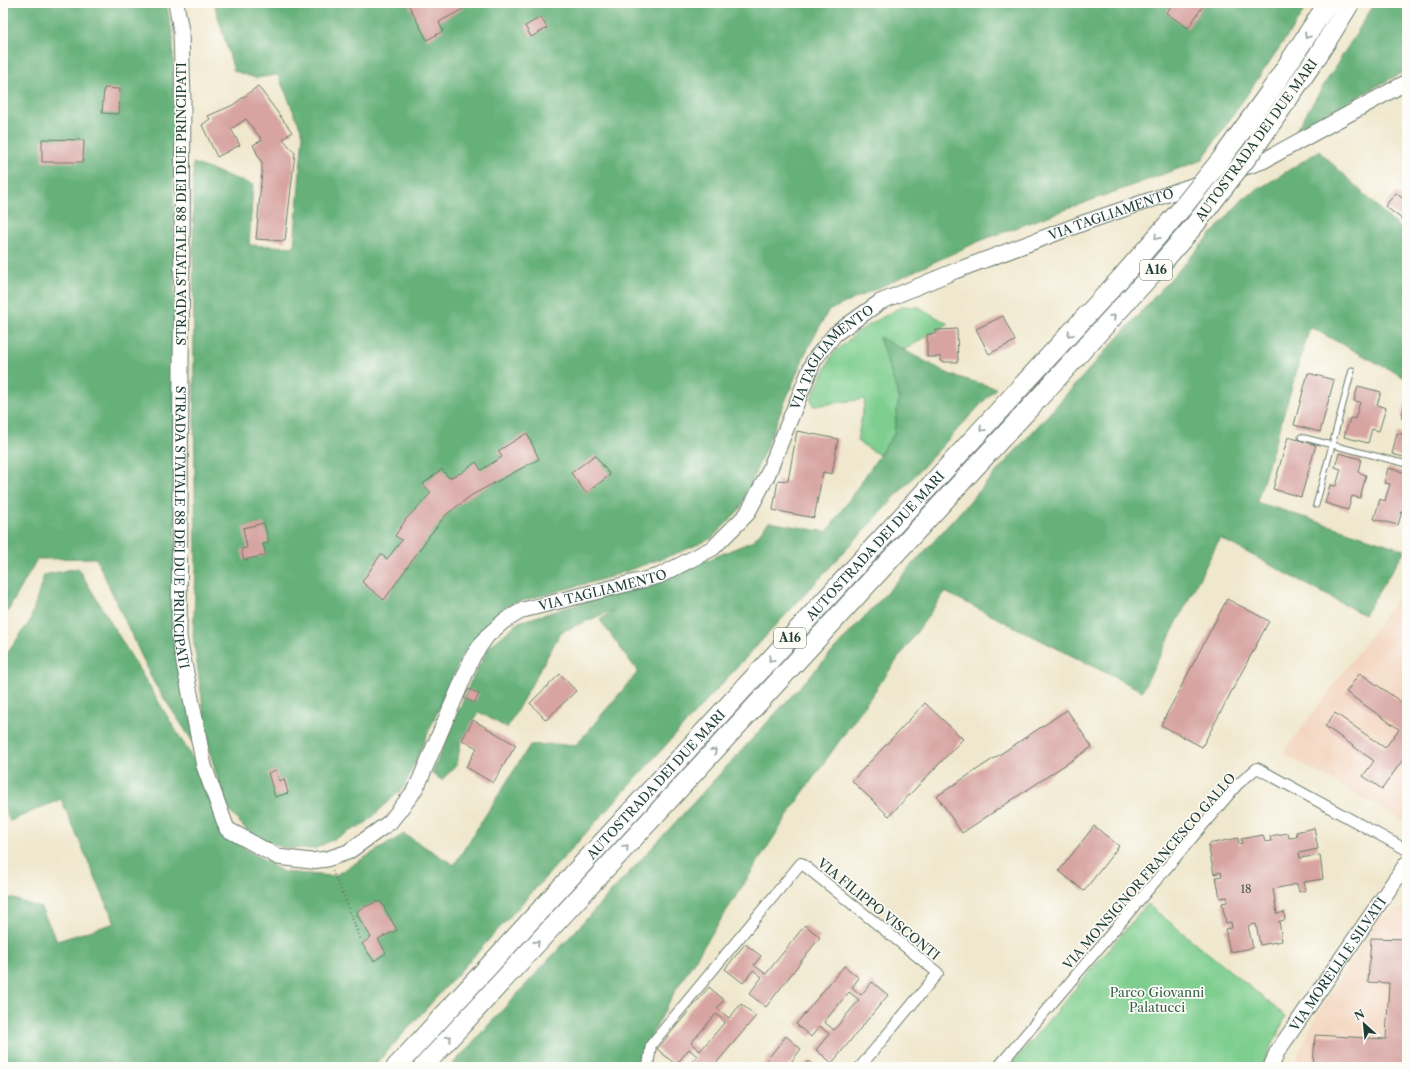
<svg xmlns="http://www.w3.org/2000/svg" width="1410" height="1070" viewBox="0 0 1410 1070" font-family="'Libre Caslon Text',serif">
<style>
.built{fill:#f3d4be}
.green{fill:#7ece8f;stroke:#4e8662}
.forest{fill:#66b17a;stroke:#427757}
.building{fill:#d7a4a2;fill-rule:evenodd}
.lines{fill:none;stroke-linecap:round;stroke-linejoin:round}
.lane-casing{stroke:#68796a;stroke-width:7}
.street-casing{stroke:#68796a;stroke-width:12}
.secondary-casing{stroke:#68796a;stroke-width:17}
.highway-casing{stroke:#68796a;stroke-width:21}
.path{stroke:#68796a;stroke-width:2.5;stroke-dasharray:1 3;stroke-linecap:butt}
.lane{stroke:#fff;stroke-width:5}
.street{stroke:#fff;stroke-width:10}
.secondary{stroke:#fff;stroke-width:15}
.highway{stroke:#fff;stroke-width:19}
.highway-bridge-casing{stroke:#68796a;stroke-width:21;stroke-linecap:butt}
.highway-bridge{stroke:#fff;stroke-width:19}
.oneway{stroke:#8f9e9a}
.labels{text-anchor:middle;stroke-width:3.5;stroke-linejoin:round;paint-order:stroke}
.number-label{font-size:11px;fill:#4d5750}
.shield{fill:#fdfcf7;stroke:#62766e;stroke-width:1}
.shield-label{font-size:12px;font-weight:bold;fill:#1f3d34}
.street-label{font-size:13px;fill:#1f3d34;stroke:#fdfcf7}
.park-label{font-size:13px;fill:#37614b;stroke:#fdfcf7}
</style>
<rect width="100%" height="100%" fill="#fdfcf7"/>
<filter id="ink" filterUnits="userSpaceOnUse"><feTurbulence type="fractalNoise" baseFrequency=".025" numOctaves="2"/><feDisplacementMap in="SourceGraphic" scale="8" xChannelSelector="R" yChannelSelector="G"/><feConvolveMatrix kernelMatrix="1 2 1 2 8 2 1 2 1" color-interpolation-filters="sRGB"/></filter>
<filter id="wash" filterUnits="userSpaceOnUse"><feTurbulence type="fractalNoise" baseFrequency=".012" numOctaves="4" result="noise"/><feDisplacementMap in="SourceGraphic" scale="16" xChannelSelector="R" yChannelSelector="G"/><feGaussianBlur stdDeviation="0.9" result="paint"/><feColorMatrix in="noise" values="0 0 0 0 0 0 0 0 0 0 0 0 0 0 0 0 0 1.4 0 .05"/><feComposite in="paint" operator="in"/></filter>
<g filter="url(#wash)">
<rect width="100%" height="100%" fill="#f0e8ce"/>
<g class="built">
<path d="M 1407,586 L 1407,823 L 1283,753 Z"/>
<path d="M 1407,906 L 1407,1067 L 1293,1067 L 1318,1012 L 1379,918 Z"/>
</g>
<g class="green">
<path d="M 902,306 L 919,307 L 948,324 L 904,350 L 879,338 L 899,397 L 894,434 L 879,455 L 857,441 L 865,399 L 813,406 L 811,398 L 832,355 L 857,332 Z"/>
<path d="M 1147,904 L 1286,1016 L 1262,1067 L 1009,1067 Z"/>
</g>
<g class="forest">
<path d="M 3,3 L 166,3 L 173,36 L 176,651 L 197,748 L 154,683 L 96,558 L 37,559 L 3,620 Z"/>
<path d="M 214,3 L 1308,3 L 1299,19 L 1202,160 L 982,240 L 828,311 L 805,354 L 740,509 L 712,538 L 683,551 L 607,578 L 514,603 L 502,609 L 464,652 L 404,787 L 366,823 L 314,849 L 284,848 L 250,834 L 226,807 L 209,749 L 193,636 L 196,570 L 194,403 L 193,163 L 253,185 L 249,245 L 294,247 L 303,134 L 278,75 L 256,78 L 234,71 Z"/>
<path d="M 1375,3 L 1407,3 L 1407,70 L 1296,130 Z"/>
<path d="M 1319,151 L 1407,235 L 1407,379 L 1310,327 L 1257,502 L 1405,550 L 1364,615 L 1220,538 L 1142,691 L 945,592 L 799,798 L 675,991 L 635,1067 L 450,1067 L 914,563 L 1243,199 Z"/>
<path d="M 879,337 L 951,375 L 996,388 L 728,677 L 373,1067 L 3,1067 L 3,898 L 11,898 L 41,908 L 57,941 L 115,923 L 61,799 L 10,821 L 3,804 L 3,659 L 30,621 L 44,575 L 78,568 L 196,764 L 224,835 L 283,872 L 334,876 L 404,834 L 454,865 L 530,745 L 555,744 L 575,746 L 638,672 L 600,620 L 613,610 L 561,632 L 507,728 L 479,712 L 461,741 L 457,764 L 442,780 L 432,774 L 470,683 L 489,647 L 519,622 L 626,590 L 635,590 L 753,541 L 769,522 L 827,532 L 894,434 L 899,397 Z"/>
</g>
<g id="blocks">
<g class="building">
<path d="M 415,3 L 459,3 L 463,9 L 439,22 L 443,31 L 427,40 L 409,6 Z"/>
<path d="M 1173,3 L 1205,3 L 1188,28 L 1166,13 Z"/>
<path d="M 541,17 L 547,28 L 531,37 L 525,26 Z"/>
<path d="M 258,86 L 292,132 L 283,139 L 295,153 L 285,241 L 256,239 L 262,171 L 262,163 L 253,145 L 262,140 L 246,119 L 231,129 L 240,145 L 217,157 L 202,125 L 210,119 L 208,116 L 233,105 Z"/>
<path d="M 104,88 L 120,89 L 119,114 L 102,113 Z"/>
<path d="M 42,139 L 84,140 L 83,162 L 42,162 Z"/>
<path d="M 1396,193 L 1406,201 L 1407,200 L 1407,223 L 1385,206 Z"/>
<path d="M 1003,316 L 1015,341 L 989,354 L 976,329 Z"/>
<path d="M 957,329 L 958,362 L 941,362 L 941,357 L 927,357 L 927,334 L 936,334 L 936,330 Z"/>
<path d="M 1308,373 L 1334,380 L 1320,432 L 1294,425 Z"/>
<path d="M 1358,386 L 1381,392 L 1377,405 L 1386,408 L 1379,431 L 1372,429 L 1368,443 L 1344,437 L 1350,418 L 1355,419 L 1360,402 L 1354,401 Z"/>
<path d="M 1406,401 L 1407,402 L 1407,420 L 1401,418 Z"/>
<path d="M 1407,421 L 1407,458 L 1392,454 L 1397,433 L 1403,434 Z"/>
<path d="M 797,431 L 838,439 L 832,474 L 823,472 L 814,518 L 773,510 L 778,480 L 788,481 Z"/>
<path d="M 527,433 L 539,459 L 472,495 L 447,514 L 430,535 L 384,600 L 362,582 L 381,554 L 387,559 L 402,540 L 395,536 L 406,519 L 431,493 L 423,484 L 442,469 L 449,478 L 461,473 L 476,462 L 481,470 L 502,457 L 498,451 Z"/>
<path d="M 1288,437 L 1316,445 L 1301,497 L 1273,489 Z"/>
<path d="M 1339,453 L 1361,459 L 1358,472 L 1366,475 L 1360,498 L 1352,496 L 1348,510 L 1325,503 L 1330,485 L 1336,486 L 1341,469 L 1335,467 Z"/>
<path d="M 595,455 L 610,475 L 586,493 L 571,473 Z"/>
<path d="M 1388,468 L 1407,473 L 1407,512 L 1402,511 L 1398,525 L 1374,519 L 1380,499 L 1385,501 L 1390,484 L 1384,483 Z"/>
<path d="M 264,523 L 269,543 L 263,544 L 266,555 L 244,560 L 241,549 L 247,548 L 243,528 Z"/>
<path d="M 1227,599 L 1269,621 L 1202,747 L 1161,725 Z"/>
<path d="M 1360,673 L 1407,706 L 1407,754 L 1382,789 L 1363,776 L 1374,761 L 1325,726 L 1335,713 L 1385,748 L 1399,729 L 1346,692 Z"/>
<path d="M 560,674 L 576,691 L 546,720 L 530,703 Z"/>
<path d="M 469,689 L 479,694 L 474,703 L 464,698 Z"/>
<path d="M 925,703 L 963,739 L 889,816 L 852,781 Z"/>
<path d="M 1067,710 L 1092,747 L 962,833 L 937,796 Z"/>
<path d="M 473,720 L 516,745 L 493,783 L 466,767 L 477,748 L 462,740 Z"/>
<path d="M 276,770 L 279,781 L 284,779 L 288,793 L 275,797 L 268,773 Z"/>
<path d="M 1094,826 L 1119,846 L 1084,891 L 1059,871 Z"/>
<path d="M 1314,828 L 1318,849 L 1299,853 L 1300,858 L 1320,855 L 1323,879 L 1304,882 L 1306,890 L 1299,892 L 1297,884 L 1273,889 L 1277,914 L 1284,912 L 1285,920 L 1279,921 L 1282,941 L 1260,945 L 1256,924 L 1248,926 L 1253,948 L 1230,952 L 1225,929 L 1232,928 L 1231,922 L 1226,923 L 1222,903 L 1227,902 L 1227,897 L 1220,898 L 1216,877 L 1222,876 L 1221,872 L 1214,874 L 1208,844 L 1238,838 L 1239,844 L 1242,843 L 1241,839 L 1263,835 L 1265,842 L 1271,841 L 1270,836 L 1288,833 L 1289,838 L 1297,837 L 1296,832 Z"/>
<path d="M 376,902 L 381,902 L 397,930 L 378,939 L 386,953 L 374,961 L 362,944 L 371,937 L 357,915 L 358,910 Z"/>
<path d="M 805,925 L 820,937 L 766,1007 L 749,994 L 762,977 L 753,970 L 743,983 L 725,969 L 745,944 L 761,956 L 754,965 L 766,974 Z"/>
<path d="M 1371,938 L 1407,939 L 1407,1067 L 1313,1067 L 1315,1035 L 1386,1039 L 1389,983 L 1368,982 Z"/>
<path d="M 844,966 L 859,978 L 852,987 L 861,995 L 872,982 L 888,995 L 832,1063 L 816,1050 L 829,1034 L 820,1026 L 811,1037 L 796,1024 ZM 849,992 L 859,1000 L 834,1030 L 824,1022 Z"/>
<path d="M 709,987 L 724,1000 L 717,1008 L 729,1018 L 741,1004 L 756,1016 L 713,1067 L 687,1067 L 697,1056 L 689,1049 L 676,1065 L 657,1049 ZM 716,1014 L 725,1022 L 700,1051 L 691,1043 Z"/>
<path d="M 786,1036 L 801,1049 L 788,1066 L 789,1067 L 761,1067 Z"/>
<path d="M 808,1061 L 816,1067 L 803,1067 Z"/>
</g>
</g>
</g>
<g filter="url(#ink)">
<use href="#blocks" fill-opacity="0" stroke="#68796a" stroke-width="1"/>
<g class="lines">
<g class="lane-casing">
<g id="lane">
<path d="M 1301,437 L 1407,464"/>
<path d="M 1316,505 L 1352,370"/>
</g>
</g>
<g class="street-casing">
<g id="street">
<path d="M 648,1067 L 651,1045 L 801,863 L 938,973 L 860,1067"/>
<path d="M 998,1067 L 1237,785 L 1257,768 L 1407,850"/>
</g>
</g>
<g class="secondary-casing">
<g id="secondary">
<path id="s1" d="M 176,3 L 181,31 L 183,100 L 179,637 L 204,766 L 227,829 L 278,857 L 311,861 L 327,859 L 348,852 L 390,822 L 412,794 L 419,782 L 473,656 L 487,636 L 504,621 L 523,610 L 659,576 L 713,548 L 747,514 L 767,476 L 814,360 L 835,334 L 880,302 L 955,271 L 1086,222 L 1206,181"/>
<path d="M 1234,171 L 1263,161 L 1407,82"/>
<path id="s2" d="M 1271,1067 L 1277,1052 L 1407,863"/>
</g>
</g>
<g class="highway-casing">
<g id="highway">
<path d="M 1255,147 L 1318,55 L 1350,3"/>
<path d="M 1223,157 L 1269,93 L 1328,3"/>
<path id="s3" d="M 396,1067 L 1121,278 L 1182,208"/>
<path d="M 423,1067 L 1049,387"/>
</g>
</g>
<path class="path" d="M 332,871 L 345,899 L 360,939"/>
<use href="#lane" class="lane"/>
<use href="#street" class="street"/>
<use href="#secondary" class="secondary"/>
<use href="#highway" class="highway"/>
<g class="highway-bridge-casing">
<g id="highway-bridge">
<path d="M 1182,208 L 1223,157"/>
<path d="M 1049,387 L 1160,265 L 1193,227 L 1255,147"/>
</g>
</g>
<use href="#highway-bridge" class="highway-bridge"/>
</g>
<defs><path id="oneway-chevron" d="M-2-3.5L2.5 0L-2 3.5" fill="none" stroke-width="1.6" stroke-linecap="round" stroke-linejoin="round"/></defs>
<g class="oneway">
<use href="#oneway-chevron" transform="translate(1307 36) rotate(123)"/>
<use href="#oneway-chevron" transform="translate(1157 237) rotate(131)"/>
<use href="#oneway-chevron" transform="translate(1113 317) rotate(-47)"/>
<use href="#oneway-chevron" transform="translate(1070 334) rotate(133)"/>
<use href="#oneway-chevron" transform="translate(982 429) rotate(133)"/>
<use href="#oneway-chevron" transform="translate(771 659) rotate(133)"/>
<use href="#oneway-chevron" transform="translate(714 751) rotate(-47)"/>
<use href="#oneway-chevron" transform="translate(626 847) rotate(-47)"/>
<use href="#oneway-chevron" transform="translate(537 943) rotate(-47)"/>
<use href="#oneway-chevron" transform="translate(449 1038) rotate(-47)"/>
</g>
</g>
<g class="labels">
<g class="number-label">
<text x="1246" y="893">18</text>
</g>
<g class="shield">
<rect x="1140" y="260" width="32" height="20" rx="3"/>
<rect x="774" y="628" width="32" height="20" rx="3"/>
</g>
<g class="shield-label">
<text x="1156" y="274">A16</text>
<text x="790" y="642">A16</text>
</g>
<g class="street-label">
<text transform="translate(1256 140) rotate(-54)" y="5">AUTOSTRADA DEI DUE MARI</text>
<text transform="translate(181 204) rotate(-90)" y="5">STRADA STATALE 88 DEI DUE PRINCIPATI</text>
<text dy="5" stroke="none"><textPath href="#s1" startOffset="2023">VIA TAGLIAMENTO</textPath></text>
<text dy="5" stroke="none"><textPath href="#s1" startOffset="1700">VIA TAGLIAMENTO</textPath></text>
<text dy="5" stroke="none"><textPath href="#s1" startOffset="525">STRADA STATALE 88 DEI DUE PRINCIPATI</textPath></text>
<text dy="5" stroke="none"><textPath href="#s3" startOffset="708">AUTOSTRADA DEI DUE MARI</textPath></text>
<text dy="5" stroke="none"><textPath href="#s1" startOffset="1352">VIA TAGLIAMENTO</textPath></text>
<text dy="5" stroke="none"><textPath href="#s3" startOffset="384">AUTOSTRADA DEI DUE MARI</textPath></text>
<text transform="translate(1149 871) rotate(-49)" y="5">VIA MONSIGNOR FRANCESCO GALLO</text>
<text transform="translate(879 909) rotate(39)" y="5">VIA FILIPPO VISCONTI</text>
<text dy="5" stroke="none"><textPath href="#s2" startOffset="123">VIA MORELLI E SILVATI</textPath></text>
</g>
<g class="park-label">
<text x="1157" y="997">Parco Giovanni<tspan x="1157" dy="15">Palatucci</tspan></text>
</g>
</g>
<rect width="1410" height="1070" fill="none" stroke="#fdfcf7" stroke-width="16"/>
<g transform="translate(1364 1024) rotate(333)" stroke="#fdfcf7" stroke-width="3" paint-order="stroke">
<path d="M0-3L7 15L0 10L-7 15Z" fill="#1f3d34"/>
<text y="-6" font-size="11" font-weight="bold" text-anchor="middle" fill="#1f3d34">N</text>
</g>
</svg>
